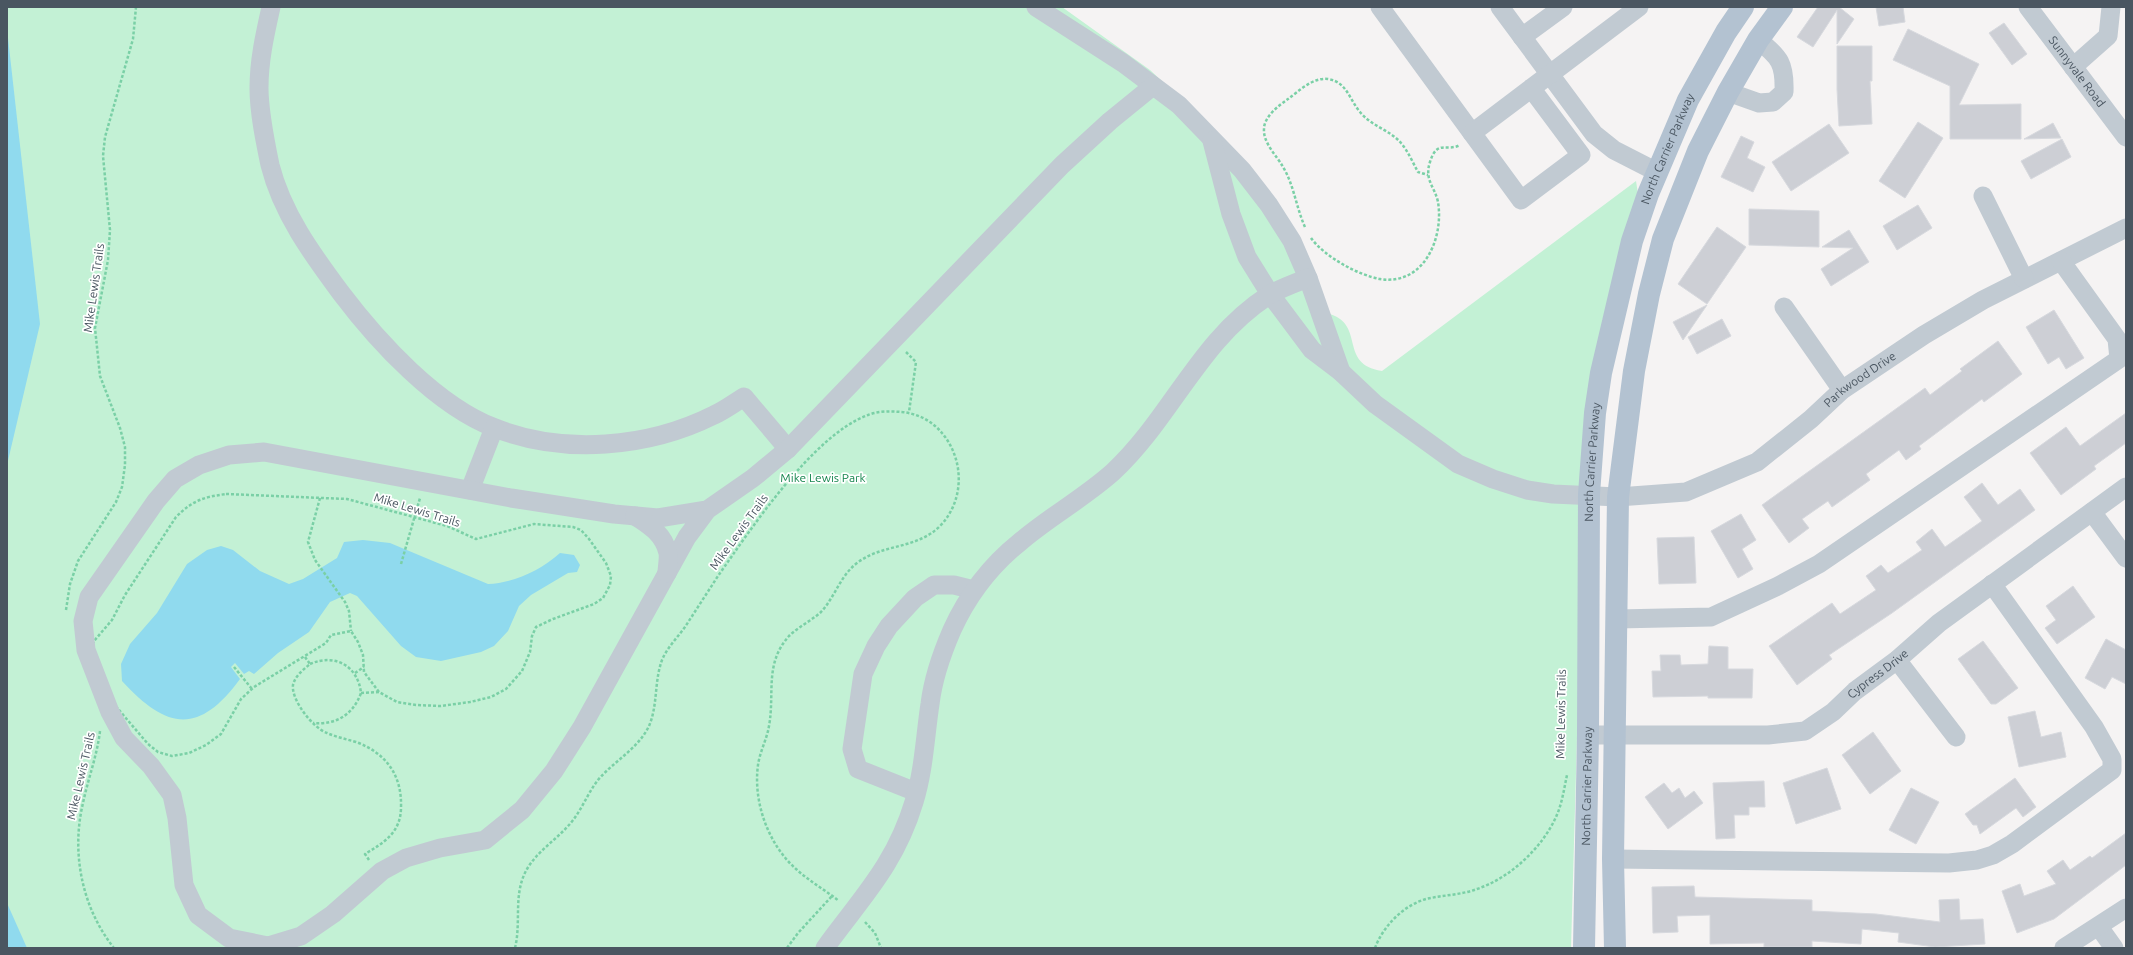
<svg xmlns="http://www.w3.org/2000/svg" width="2133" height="955" viewBox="0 0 2133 955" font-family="Ubuntu,sans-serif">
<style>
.green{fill:#c3f1d5}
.water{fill:#90daee}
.building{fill:#cdcfd5;stroke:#d7d9de}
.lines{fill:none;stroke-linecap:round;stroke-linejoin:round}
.path{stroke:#7ad0a6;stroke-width:2.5;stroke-dasharray:3 2;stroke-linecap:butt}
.minor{stroke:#c1cad2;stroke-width:19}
.major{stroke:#b3c2d1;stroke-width:22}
.labels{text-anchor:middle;stroke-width:3.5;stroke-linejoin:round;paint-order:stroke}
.street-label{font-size:12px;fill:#4a5661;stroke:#fff}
.park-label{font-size:12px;fill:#17864f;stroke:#fff}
</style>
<rect width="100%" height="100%" fill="#f5f3f3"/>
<path class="green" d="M 7,7 L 1062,7 L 1150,70 L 1207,123 L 1330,314 C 1366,326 1338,364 1382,371 L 1636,181 L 1638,194 L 1602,322 L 1577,738 L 1571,948 L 15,948 L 7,930 Z"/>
<g class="water">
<path d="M 7,29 L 40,324 L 7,465 Z"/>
<path d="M 363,540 L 390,543 L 488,584 C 513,583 540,571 560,553 L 574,555 L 580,565 L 577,572 L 568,573 L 531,595 L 519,606 L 508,631 L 494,646 L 481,652 L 441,661 L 416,657 L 401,646 L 357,596 L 350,593 L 330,602 L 309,632 L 278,653 L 254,674 L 249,671 L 244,674 L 235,663 L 231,667 L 240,679 C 199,735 167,730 122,681 L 121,664 L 130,644 L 157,613 L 187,564 L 207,550 L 221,546 L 233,550 L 260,571 L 289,584 L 303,579 L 337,558 L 344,542 Z"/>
<path d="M 7,903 L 27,948 L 7,948 Z"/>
</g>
<g class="building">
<path d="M 1818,7 L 1839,7 L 1854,19 L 1837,44 L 1837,10 L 1813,47 L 1797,37 Z"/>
<path d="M 1876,7 L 1903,7 L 1905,22 L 1879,26 Z"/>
<path d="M 2004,23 L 2027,54 L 2012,65 L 1989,33 Z"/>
<path d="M 1908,29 L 1979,64 L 1959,105 L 2021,104 L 2021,139 L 1950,139 L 1950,86 L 1893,60 Z"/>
<path d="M 1837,46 L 1872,46 L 1872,81 L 1870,81 L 1872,124 L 1839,126 L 1837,89 Z"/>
<path d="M 1918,122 L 1943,138 L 1905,198 L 1879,181 Z"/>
<path d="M 2053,123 L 2061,138 L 2024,139 Z"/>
<path d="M 1829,124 L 1849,153 L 1791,191 L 1772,162 Z"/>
<path d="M 1741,136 L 1754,142 L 1747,158 L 1765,167 L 1753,192 L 1721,177 Z"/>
<path d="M 2062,139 L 2071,157 L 2031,179 L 2021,161 Z"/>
<path d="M 1918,205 L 1932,228 L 1897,250 L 1883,226 Z"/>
<path d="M 1749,209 L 1819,211 L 1819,247 L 1749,245 Z"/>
<path d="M 1717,227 L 1746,247 L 1707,304 L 1678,284 Z"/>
<path d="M 1849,230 L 1869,262 L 1831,286 L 1821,269 L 1853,248 L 1822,247 Z"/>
<path d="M 1707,305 L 1683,340 L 1673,322 Z"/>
<path d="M 2054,310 L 2084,358 L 2066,369 L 2059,357 L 2048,364 L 2026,327 Z"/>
<path d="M 1722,319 L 1731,336 L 1697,354 L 1688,337 Z"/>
<path d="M 1998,341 L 2022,374 L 1984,402 L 1982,399 L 1919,446 L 1921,449 L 1906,460 L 1899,450 L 1866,474 L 1870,480 L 1832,507 L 1828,501 L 1802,519 L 1809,528 L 1789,543 L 1762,505 L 1925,388 L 1930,395 L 1962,371 L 1960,369 Z"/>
<path d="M 2126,413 L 2126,443 L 2094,466 L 2096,469 L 2061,495 L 2030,453 L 2066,427 L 2080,446 Z"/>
<path d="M 1982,483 L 1998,505 L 2020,489 L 2035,510 L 1892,613 L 1829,655 L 1832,659 L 1797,685 L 1769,646 L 1832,603 L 1840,614 L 1876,590 L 1866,576 L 1881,565 L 1888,573 L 1922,550 L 1916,542 L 1932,529 L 1945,547 L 1982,521 L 1964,497 Z"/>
<path d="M 1741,514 L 1756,540 L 1742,549 L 1753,569 L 1738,578 L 1711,531 Z"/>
<path d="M 1694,537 L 1696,583 L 1659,584 L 1657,538 Z"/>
<path d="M 2073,586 L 2095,617 L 2057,644 L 2045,628 L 2056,620 L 2046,606 Z"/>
<path d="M 2106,639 L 2126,650 L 2126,684 L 2112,677 L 2105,689 L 2085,678 Z"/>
<path d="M 1983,641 L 2018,688 L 1996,704 L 1991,704 L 1958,659 Z"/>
<path d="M 1709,646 L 1728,647 L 1728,669 L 1753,669 L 1752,698 L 1708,698 L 1708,696 L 1653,697 L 1652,671 L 1661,671 L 1660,655 L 1680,655 L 1681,665 L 1708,664 Z"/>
<path d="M 2035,711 L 2041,737 L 2061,732 L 2066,757 L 2019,767 L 2008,717 Z"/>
<path d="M 1873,732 L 1901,771 L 1870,794 L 1842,755 Z"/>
<path d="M 1827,768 L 1841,809 L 1796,824 L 1783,783 Z"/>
<path d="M 2015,778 L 2036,807 L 2023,817 L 2016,808 L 1980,834 L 1977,825 L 1973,825 L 1965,814 Z"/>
<path d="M 1764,781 L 1765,807 L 1749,807 L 1749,815 L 1734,815 L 1735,838 L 1716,839 L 1713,783 Z"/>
<path d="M 1664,783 L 1672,793 L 1679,788 L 1685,798 L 1694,791 L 1703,803 L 1668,829 L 1645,797 Z"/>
<path d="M 1911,788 L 1939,802 L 1916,844 L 1889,830 Z"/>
<path d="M 2126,833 L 2126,865 L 2054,919 L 2017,933 L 2002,891 L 2020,884 L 2024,896 L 2056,884 L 2047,871 L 2063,860 L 2070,870 L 2090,856 L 2092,858 Z"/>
<path d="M 1694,886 L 1695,897 L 1812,900 L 1812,911 L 1876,914 L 1940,922 L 1939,900 L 1959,899 L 1960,920 L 1983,919 L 1985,944 L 1935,947 L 1898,942 L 1899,933 L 1862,929 L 1861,944 L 1812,941 L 1812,947 L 1764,947 L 1764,943 L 1710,944 L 1710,915 L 1677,916 L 1678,932 L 1653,933 L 1652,887 Z"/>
</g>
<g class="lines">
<g class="path">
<path d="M 1305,227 C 1296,207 1294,185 1283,167 C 1277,156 1263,143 1264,129 C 1264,117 1278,106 1288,99 C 1299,91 1313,77 1328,79 C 1347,82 1349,99 1360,112 C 1371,126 1390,130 1401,143 C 1408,151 1413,163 1418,172 L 1428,175"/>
<path d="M 1311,238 C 1325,257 1358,275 1380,279 C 1424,286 1444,238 1438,202 C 1435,187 1424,180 1430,162 C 1437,139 1447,152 1460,145"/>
<path d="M 906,352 L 916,362 L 909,412"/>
<path d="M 226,494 L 347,499 L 447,526 L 476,539 L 534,524 L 573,527 L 581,530 L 589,539 L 606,563 L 611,576 L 610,585 L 603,598 L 594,604 L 553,619 L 536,627 L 532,636 L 530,652 L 522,671 L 506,689 L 491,697 L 470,702 L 441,706 L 416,705 L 397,702 L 379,692 L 364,672 L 363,655 L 358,642 L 351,631 L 331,635 L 326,643 L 254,687 L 241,699 L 221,734 L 206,745 L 189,753 L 172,756 L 158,752 L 148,744 L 113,703 L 91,648 L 94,641 L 112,620 L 125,595 L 176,517 C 193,500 204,497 226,494 Z"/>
<path d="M 320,498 L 308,542 L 315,560 L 345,602 L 349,611 L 351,631"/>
<path d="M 401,564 L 420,498"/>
<path d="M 66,610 L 70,584 L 78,561 L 116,502 L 122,487 L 125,465 L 125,447 L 120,428 L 100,376 L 95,328 L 108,260 L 110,230 L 103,156 L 105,137 L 133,39 L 136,7"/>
<path d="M 305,657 L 310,664 C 303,670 295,676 293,685 C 291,700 313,728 327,733 C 336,737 346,739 356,742 C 386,753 402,775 401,807 C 401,832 385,842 365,854 L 369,860"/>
<path d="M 310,664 C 335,653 358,666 361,693 C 353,715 336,725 313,723"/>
<path d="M 234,667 L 252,689"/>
<path d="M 355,673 L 364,667"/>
<path d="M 361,693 L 379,692"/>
<path d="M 100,731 C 97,756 88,779 83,803 C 71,853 82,908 114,948"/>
<path d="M 865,922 L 875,933 L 881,948"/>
<path d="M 515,948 C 521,924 514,898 524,875 C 533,854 554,842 569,825 C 581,812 587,794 598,780 C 614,761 638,749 649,726 C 658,705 654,682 662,660 C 667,648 677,638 685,627 C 696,610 707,593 718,576 C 751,529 813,435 868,415 C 878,411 890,411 901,412 C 917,413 932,421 942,433 C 964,459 965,499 941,525 C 917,550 883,543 857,563 C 840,576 835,597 821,612 C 811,621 798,627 789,636 C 764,664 775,693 769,726 C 767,739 760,751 758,765 C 753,802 768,844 796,869 C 809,881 825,890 839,901"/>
<path d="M 787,948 L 798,933 L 832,896"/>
<path d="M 1375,948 C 1383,926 1404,905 1426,899 C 1443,895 1461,895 1477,889 C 1510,878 1542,848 1556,817 C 1562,804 1564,789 1567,775"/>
</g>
<g class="minor">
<path d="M 271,7 C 265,34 259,60 259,88 C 259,112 265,141 270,165 C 282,213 312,254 341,293 C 378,342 437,406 495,428 C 564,455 648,448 714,415 C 725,410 734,403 744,397 L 788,449"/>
<path d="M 1036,7 L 1123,63 L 1179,105 L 1242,170 L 1269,205 L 1292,241 L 1308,278 L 1341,372"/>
<path d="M 1380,7 L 1472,133"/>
<path d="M 1500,7 L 1594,134 L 1614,150 L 1657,172"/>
<path id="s1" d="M 2028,7 L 2126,137"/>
<path d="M 1522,37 L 1563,7"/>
<path d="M 2073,67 L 2108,36 L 2111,7"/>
<path d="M 1531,88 L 1581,155 L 1521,200 L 1472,133 L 1639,7"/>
<path d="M 1728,92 L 1759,103 L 1773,102 L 1784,92 C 1785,64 1780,57 1758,40"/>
<path id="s2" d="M 1212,141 L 1231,214 L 1247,257 L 1270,294 L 1312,350 L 1341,372 L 1375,404 L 1458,464 L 1493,479 L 1527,490 L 1553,494 L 1618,497 L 1686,492 L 1757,462 L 1811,419 L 1842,390 L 1924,335 L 1983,300 L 2126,228"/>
<path d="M 1983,196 L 2024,279"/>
<path d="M 1784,307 L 1842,390"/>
<path d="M 470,490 L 494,428"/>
<path d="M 707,510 L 658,518 L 614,514 L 511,498 L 264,452 L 229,455 L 199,465 L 175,479 L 156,501 L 89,597 L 83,621 L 86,650 L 110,712 L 124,738 L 151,766 L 172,795 L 177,818 L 184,885 L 198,915 L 229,938 L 268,946 L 301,936 L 333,914 L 382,871 L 406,858 L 440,848 L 485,840 L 522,810 L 554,771 L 582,727 L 687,537 L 707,510 L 753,478 L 788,449 L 1062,165 L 1110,121 L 1153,86"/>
<path d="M 2092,512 L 2126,558"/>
<path d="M 635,516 C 650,525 664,535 668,553 C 669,559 667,567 667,573"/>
<path d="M 1617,619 L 1711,617 L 1778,586 L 1819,564 L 2119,359 L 2117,339 L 2061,261"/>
<path d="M 1897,660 L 1956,737"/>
<path id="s3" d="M 1588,735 L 1768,735 L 1805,731 L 1833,712 L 1855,691 L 1897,660 L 1939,623 L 2126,487"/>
<path d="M 916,792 L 858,769 L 852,749 L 863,674 L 876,646 L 889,626 L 915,598 L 934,585 L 954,585 L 974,590"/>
<path d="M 1613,859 L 1949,863 L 1977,860 L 1993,855 L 2012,844 L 2112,770 L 2112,759 L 2094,727 L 1992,584"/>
<path d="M 2099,927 L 2114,948"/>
<path d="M 825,948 C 862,897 895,865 914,802 C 924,770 925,737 930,704 C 933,679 942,653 952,630 C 968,595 990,566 1020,542 C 1049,517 1084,498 1113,472 C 1172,417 1199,340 1269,295 C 1281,288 1295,283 1308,278"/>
<path d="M 2064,948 L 2126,908"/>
</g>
<g class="major">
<path id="s4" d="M 1584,948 L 1588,735 L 1589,494 L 1595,413 L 1601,373 L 1632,241 L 1648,194 L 1688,100 L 1726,32 L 1743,7"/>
<path d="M 1615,948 L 1613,859 L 1618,497 L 1634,371 L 1649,294 L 1663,239 L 1698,151 L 1728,92 L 1758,40 L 1782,7"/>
</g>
</g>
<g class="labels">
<g class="street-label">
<text dy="4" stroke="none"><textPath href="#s1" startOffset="81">Sunnyvale Road</textPath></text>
<text dy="4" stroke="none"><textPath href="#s4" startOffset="810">North Carrier Parkway</textPath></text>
<text transform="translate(94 288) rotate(-82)" y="4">Mike Lewis Trails</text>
<text dy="4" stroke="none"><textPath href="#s2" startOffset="863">Parkwood Drive</textPath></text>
<text dy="4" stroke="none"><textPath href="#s4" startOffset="486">North Carrier Parkway</textPath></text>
<text transform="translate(417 510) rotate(17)" y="4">Mike Lewis Trails</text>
<text transform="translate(739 532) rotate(-54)" y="4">Mike Lewis Trails</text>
<text dy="4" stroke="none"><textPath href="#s3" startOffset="310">Cypress Drive</textPath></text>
<text transform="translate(1561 714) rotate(-89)" y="4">Mike Lewis Trails</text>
<text transform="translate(81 776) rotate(-77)" y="4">Mike Lewis Trails</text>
<text dy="4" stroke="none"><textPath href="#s4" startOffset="162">North Carrier Parkway</textPath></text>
</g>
<g class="park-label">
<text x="823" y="482">Mike Lewis Park</text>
</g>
</g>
<rect width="2133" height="955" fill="none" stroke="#4a5661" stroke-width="16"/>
</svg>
